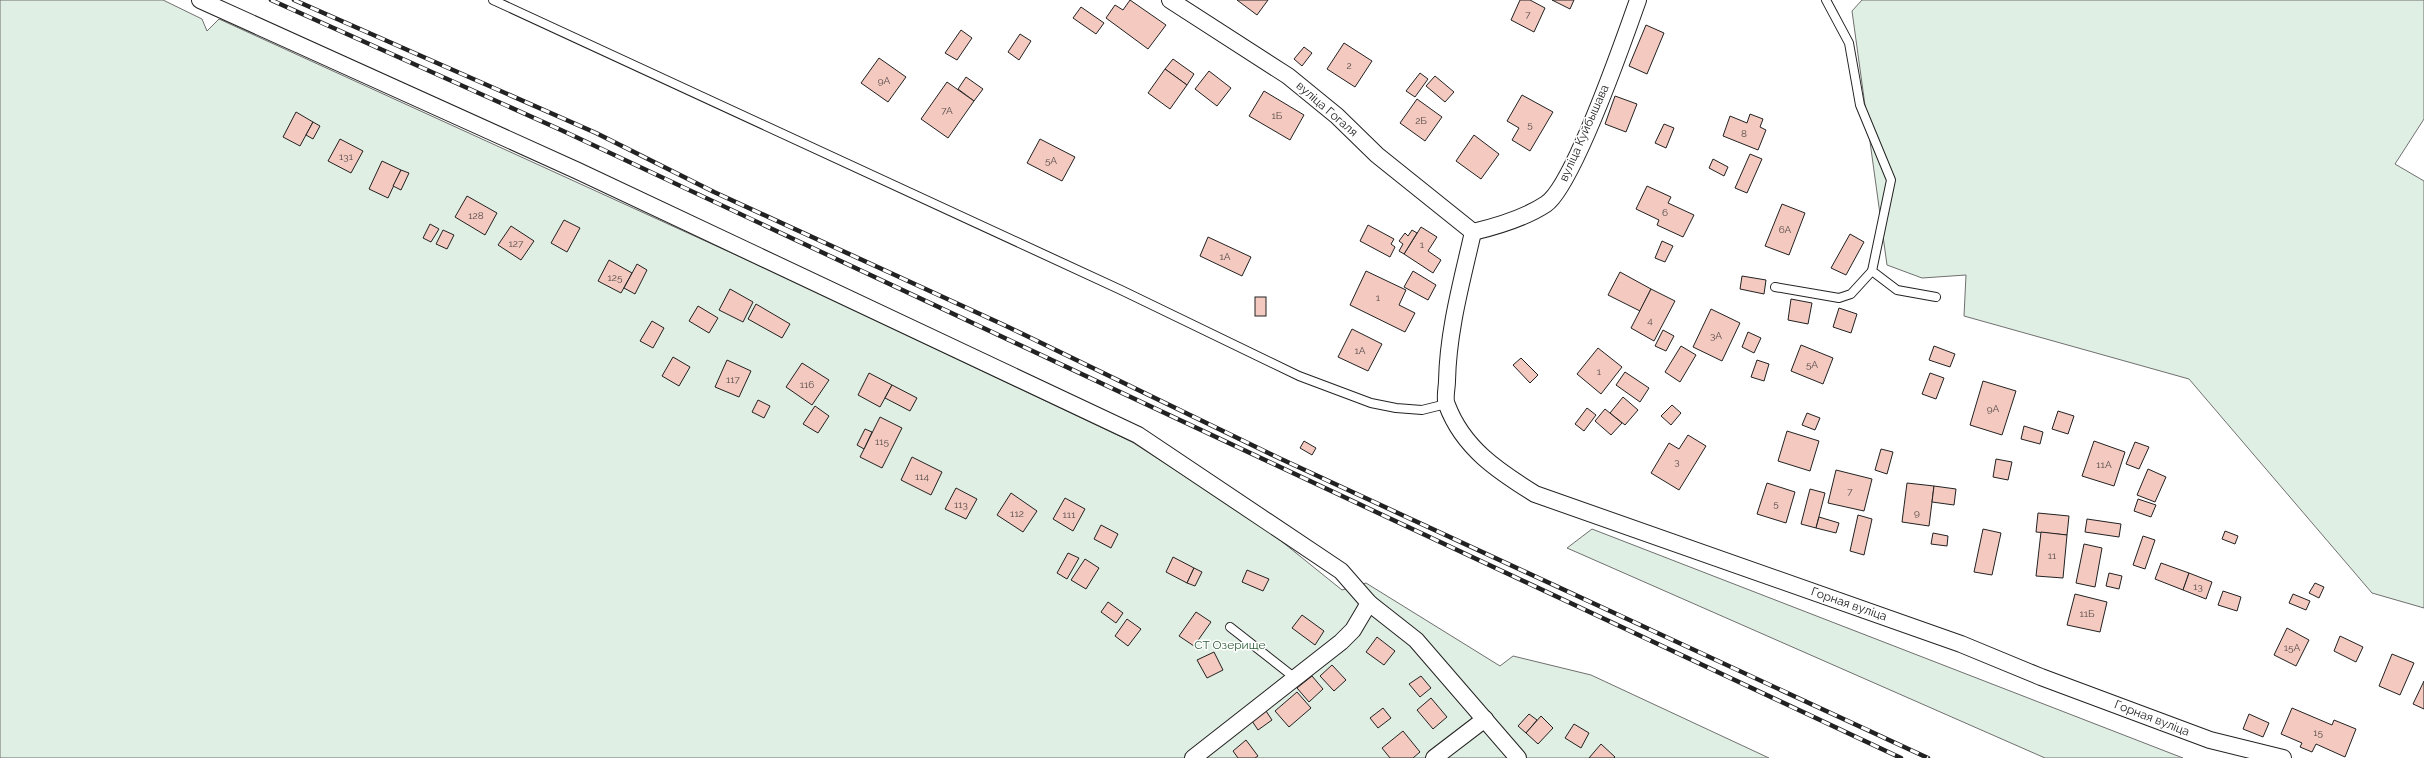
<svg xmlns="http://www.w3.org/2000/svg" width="2424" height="758" viewBox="0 0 2424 758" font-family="Raleway,sans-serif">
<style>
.green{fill:#e0efe3;stroke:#6f6f6f}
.building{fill:#f3c9c0;stroke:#222}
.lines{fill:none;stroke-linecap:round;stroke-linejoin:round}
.lane-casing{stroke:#222;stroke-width:10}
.street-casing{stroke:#222;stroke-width:18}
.lane{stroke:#fff;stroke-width:8}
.street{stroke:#fff;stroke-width:16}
.rail-casing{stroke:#222;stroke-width:4.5}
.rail{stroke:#fff;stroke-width:3;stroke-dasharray:9;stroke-linecap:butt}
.labels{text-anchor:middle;stroke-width:3;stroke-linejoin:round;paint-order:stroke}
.number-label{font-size:10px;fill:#564c4a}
.street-label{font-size:12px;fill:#222;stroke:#fff}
.park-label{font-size:12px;fill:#2f5e38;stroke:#fff}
</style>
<rect width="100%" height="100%" fill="#fff"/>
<g class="green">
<path d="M 0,0 L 163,0 L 202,19 L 207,31 L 219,19 L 793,281 L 1132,442 L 1265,528 L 1342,590 L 1366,583 L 1500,666 L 1513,656 L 1591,675 L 1769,758 L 0,758 Z"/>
<path d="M 1862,0 L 2424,0 L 2424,119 L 2395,164 L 2424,181 L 2424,608 L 2372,593 L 2189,379 L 1964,316 L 1966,275 L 1922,278 L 1887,265 L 1852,11 Z"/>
<path d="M 1592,529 L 2183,758 L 2045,758 L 1567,548 Z"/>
</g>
<g class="building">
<path d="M 1130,0 L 1166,25 L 1148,49 L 1106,18 L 1115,5 L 1123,10 Z"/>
<path d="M 1237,0 L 1268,0 L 1257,15 Z"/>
<path d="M 1520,0 L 1530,0 L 1545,8 L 1534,32 L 1511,20 Z"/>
<path d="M 1552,0 L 1574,0 L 1570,9 Z"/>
<path d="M 1081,7 L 1104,23 L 1096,34 L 1073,18 Z"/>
<path d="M 1646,25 L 1664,33 L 1647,74 L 1629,66 Z"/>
<path d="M 961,30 L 972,38 L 957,60 L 945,53 Z"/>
<path d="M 1020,34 L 1031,41 L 1019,60 L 1008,52 Z"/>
<path d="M 1344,43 L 1372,61 L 1355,87 L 1327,69 Z"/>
<path d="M 1304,47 L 1312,53 L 1302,66 L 1294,59 Z"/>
<path d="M 879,58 L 906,77 L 888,102 L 861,83 Z"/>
<path d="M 1173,59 L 1194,74 L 1187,85 L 1165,69 Z"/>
<path d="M 1165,69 L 1187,85 L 1170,109 L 1148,93 Z"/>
<path d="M 1209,71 L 1231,88 L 1217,106 L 1195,89 Z"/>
<path d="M 1420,73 L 1428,79 L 1415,97 L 1406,91 Z"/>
<path d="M 1435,76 L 1454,92 L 1445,102 L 1426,86 Z"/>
<path d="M 966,77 L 983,89 L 974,101 L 958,89 Z"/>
<path d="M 947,82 L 974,101 L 948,138 L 921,119 Z"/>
<path d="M 1264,91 L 1304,115 L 1290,140 L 1249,116 Z"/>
<path d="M 1522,95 L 1553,112 L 1530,151 L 1512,140 L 1519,128 L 1507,121 Z"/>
<path d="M 1615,96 L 1637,104 L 1626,132 L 1605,124 Z"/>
<path d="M 1417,99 L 1442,117 L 1425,141 L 1400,123 Z"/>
<path d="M 296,112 L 313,122 L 300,146 L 283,137 Z"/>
<path d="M 1750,114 L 1763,119 L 1760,127 L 1766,130 L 1758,150 L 1723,136 L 1730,116 L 1747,123 Z"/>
<path d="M 313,122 L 320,126 L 313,139 L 306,135 Z"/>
<path d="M 1664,124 L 1674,128 L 1666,148 L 1655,143 Z"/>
<path d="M 1474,135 L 1499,154 L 1481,179 L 1456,161 Z"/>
<path d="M 340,139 L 363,151 L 351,173 L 328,161 Z"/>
<path d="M 1040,139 L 1075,157 L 1062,181 L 1027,163 Z"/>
<path d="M 1750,154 L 1762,159 L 1747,193 L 1735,188 Z"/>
<path d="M 1713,159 L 1728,167 L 1724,176 L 1709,168 Z"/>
<path d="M 382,161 L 401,170 L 388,198 L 369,189 Z"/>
<path d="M 401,170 L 409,173 L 401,190 L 393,186 Z"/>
<path d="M 1647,186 L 1671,197 L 1668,203 L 1694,215 L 1683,237 L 1657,225 L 1659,220 L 1636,209 Z"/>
<path d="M 467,196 L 497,213 L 485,235 L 455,217 Z"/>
<path d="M 1782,204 L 1805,213 L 1789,255 L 1765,246 Z"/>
<path d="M 564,220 L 580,228 L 567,252 L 551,243 Z"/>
<path d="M 430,224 L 439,229 L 431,242 L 423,238 Z"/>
<path d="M 1368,225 L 1394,239 L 1391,244 L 1395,247 L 1390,257 L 1360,241 Z"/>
<path d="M 511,226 L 534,241 L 521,260 L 498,245 Z"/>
<path d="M 1421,227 L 1437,237 L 1428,251 L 1441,260 L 1433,273 L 1404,254 Z"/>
<path d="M 443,230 L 454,235 L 447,249 L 436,244 Z"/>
<path d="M 1412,230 L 1417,233 L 1404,254 L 1399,251 L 1403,244 L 1399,241 L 1405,233 L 1408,236 Z"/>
<path d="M 1850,234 L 1864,242 L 1846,275 L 1831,268 Z"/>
<path d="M 1208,237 L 1251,257 L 1242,276 L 1200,256 Z"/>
<path d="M 1662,241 L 1673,246 L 1665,262 L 1655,258 Z"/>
<path d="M 609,260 L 632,273 L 621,293 L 598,281 Z"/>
<path d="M 637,264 L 647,270 L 635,294 L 624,288 Z"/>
<path d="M 1366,271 L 1406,290 L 1399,305 L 1415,313 L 1405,332 L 1350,305 Z"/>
<path d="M 1413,271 L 1436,285 L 1428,300 L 1404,287 Z"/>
<path d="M 1620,272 L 1651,289 L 1640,311 L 1608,295 Z"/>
<path d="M 1742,276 L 1766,280 L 1764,294 L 1740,289 Z"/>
<path d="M 730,289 L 753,302 L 743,322 L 719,310 Z"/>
<path d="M 1651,289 L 1675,301 L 1654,341 L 1631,328 Z"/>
<rect x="1255" y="297" width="11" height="19"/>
<path d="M 1791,299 L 1812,303 L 1808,324 L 1788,320 Z"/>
<path d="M 756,304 L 790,324 L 782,338 L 748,319 Z"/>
<path d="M 698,306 L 718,318 L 709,333 L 689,321 Z"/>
<path d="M 1839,308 L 1857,314 L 1851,333 L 1833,327 Z"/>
<path d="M 1711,309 L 1740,323 L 1722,361 L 1693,347 Z"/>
<path d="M 652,321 L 664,328 L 653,348 L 640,341 Z"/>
<path d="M 1352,329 L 1382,344 L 1368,371 L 1338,357 Z"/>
<path d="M 1663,330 L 1674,336 L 1666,351 L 1655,346 Z"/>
<path d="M 1748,332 L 1761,338 L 1754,353 L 1742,347 Z"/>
<path d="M 1801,345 L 1833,358 L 1823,384 L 1791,371 Z"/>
<path d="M 1681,346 L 1696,355 L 1680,382 L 1665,372 Z"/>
<path d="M 1934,346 L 1955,354 L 1950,367 L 1929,360 Z"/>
<path d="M 1598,348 L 1622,367 L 1601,394 L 1577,374 Z"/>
<path d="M 673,357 L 690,367 L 679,386 L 662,376 Z"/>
<path d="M 1521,358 L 1538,375 L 1530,383 L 1513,365 Z"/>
<path d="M 727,360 L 751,371 L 739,397 L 715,387 Z"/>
<path d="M 1757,360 L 1769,364 L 1764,381 L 1751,377 Z"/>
<path d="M 802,363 L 829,380 L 812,405 L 786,387 Z"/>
<path d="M 1625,372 L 1649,388 L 1640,402 L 1616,385 Z"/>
<path d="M 869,373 L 892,385 L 880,407 L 858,395 Z"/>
<path d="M 1930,373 L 1944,378 L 1936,399 L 1922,394 Z"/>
<path d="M 1983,381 L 2016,391 L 2002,435 L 1970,425 Z"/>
<path d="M 892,385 L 917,398 L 910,411 L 885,398 Z"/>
<path d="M 1623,397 L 1638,410 L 1625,425 L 1610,413 Z"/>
<path d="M 758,400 L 770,406 L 764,418 L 752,412 Z"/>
<path d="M 1672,405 L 1681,413 L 1671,425 L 1661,416 Z"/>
<path d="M 815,406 L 829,416 L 818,433 L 803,424 Z"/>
<path d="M 1587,408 L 1596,415 L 1584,431 L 1575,424 Z"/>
<path d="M 1605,409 L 1622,423 L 1611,435 L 1595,421 Z"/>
<path d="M 2058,411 L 2074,416 L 2068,434 L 2052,429 Z"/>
<path d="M 1807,413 L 1820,418 L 1815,430 L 1802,425 Z"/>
<path d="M 880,417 L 902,428 L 882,468 L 860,457 Z"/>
<path d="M 2024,426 L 2043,432 L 2040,444 L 2021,439 Z"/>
<path d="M 865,429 L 872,432 L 864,449 L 857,445 Z"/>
<path d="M 1787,431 L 1819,441 L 1810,471 L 1778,461 Z"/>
<path d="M 1688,435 L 1706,446 L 1679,490 L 1651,473 L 1669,443 L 1679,449 Z"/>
<path d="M 1304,441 L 1316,448 L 1312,455 L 1300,448 Z"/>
<path d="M 2094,441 L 2125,452 L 2114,486 L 2082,476 Z"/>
<path d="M 2135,442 L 2149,447 L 2139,469 L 2126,464 Z"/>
<path d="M 1881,449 L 1893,452 L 1887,474 L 1875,470 Z"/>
<path d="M 912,457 L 942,472 L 931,495 L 901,480 Z"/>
<path d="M 1996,459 L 2012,462 L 2008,480 L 1993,477 Z"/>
<path d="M 2148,469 L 2166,477 L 2155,502 L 2137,495 Z"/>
<path d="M 1836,470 L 1872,479 L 1864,511 L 1828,503 Z"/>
<path d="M 1767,483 L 1795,492 L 1786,523 L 1757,514 Z"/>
<path d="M 1907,483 L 1934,486 L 1929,526 L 1902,522 Z"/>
<path d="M 1934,486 L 1956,489 L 1954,505 L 1932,502 Z"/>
<path d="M 956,488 L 977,499 L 966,519 L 945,509 Z"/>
<path d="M 1810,489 L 1825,493 L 1816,528 L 1801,524 Z"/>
<path d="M 1011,493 L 1037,511 L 1023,532 L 997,515 Z"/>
<path d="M 1065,498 L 1085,509 L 1073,531 L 1053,519 Z"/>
<path d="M 2138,499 L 2156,505 L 2151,517 L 2134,511 Z"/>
<path d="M 2038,513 L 2069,516 L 2067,535 L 2036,532 Z"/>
<path d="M 1858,515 L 1872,519 L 1864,555 L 1850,551 Z"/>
<path d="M 1819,517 L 1839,523 L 1836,533 L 1816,528 Z"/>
<path d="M 2087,519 L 2121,524 L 2119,537 L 2085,532 Z"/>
<path d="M 1101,525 L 1118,534 L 1111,548 L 1094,539 Z"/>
<path d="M 1983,529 L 2001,533 L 1992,575 L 1974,572 Z"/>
<path d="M 2225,531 L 2238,536 L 2235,544 L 2222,539 Z"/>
<path d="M 2041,532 L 2067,535 L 2063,578 L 2036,576 Z"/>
<path d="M 1933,533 L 1948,536 L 1947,546 L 1931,544 Z"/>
<path d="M 2143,536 L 2155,540 L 2145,569 L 2133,565 Z"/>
<path d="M 2084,544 L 2102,548 L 2095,587 L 2076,583 Z"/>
<path d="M 1068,553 L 1079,558 L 1067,579 L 1057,573 Z"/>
<path d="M 1173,557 L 1194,568 L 1187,583 L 1166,572 Z"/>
<path d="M 1085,559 L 1099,568 L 1086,589 L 1071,580 Z"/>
<path d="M 2161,563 L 2189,573 L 2183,590 L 2155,579 Z"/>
<path d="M 1194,568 L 1202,572 L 1195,586 L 1187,583 Z"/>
<path d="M 1247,570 L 1269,579 L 1263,591 L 1242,582 Z"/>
<path d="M 2109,573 L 2122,576 L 2119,589 L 2106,586 Z"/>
<path d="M 2189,573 L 2212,582 L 2206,599 L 2183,590 Z"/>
<path d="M 2315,583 L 2324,587 L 2319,598 L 2309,593 Z"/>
<path d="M 2223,591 L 2241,597 L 2237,611 L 2218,605 Z"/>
<path d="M 2075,594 L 2107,602 L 2100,632 L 2067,625 Z"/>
<path d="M 2293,594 L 2310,601 L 2306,610 L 2289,603 Z"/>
<path d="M 1108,602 L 1123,613 L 1116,623 L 1101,612 Z"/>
<path d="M 1196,612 L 1211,622 L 1194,646 L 1179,636 Z"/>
<path d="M 1302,615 L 1324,631 L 1315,645 L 1292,628 Z"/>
<path d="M 1127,619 L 1141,629 L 1128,646 L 1115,636 Z"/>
<path d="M 2287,628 L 2309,640 L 2296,666 L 2274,655 Z"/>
<path d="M 2340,636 L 2363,647 L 2356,662 L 2334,651 Z"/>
<path d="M 1377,637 L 1395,651 L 1384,665 L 1366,652 Z"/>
<path d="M 1214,652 L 1223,670 L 1207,678 L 1197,660 Z"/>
<path d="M 2392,654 L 2414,663 L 2400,695 L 2379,686 Z"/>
<path d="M 1332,665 L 1346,680 L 1334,691 L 1320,676 Z"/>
<path d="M 1312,676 L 1323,689 L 1309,702 L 1297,688 Z"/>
<path d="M 1421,676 L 1431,688 L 1420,697 L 1409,684 Z"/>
<path d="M 2424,681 L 2424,709 L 2413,704 Z"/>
<path d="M 1297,692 L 1311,708 L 1289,727 L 1275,711 Z"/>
<path d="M 1431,698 L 1447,717 L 1433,729 L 1417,710 Z"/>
<path d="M 1383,708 L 1391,718 L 1378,728 L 1370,718 Z"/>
<path d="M 2292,708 L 2332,725 L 2334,720 L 2356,729 L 2345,757 L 2316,744 L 2312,752 L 2300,747 L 2302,743 L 2281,734 Z"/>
<path d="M 1266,711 L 1272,720 L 1258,730 L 1252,721 Z"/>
<path d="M 1529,714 L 1537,720 L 1526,733 L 1518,726 Z"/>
<path d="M 2249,714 L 2269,723 L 2263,737 L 2243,729 Z"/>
<path d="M 1541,716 L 1553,728 L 1538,744 L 1526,733 Z"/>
<path d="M 1574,724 L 1589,733 L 1581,748 L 1565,738 Z"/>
<path d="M 1403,731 L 1420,752 L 1413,758 L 1390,758 L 1382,748 Z"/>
<path d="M 1246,740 L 1258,756 L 1255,758 L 1238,758 L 1233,751 Z"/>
<path d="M 1601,744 L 1615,757 L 1614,758 L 1589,758 Z"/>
</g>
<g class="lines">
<g class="lane-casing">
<g id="lane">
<path d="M 493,0 L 1121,290 L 1299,376 L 1371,403 L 1396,408 L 1422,410 L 1446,404"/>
<path d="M 1826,0 L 1849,43 L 1860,105 L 1891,180 L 1872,271 L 1897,290 L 1936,297"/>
<path d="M 1775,287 L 1839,298 L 1851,294 L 1872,271"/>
<path d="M 1230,627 L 1295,678"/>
</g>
</g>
<g class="street-casing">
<g id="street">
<path d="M 200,0 L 578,171 L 1138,435 L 1341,571 L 1369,603 L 1416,640 L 1518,758"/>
<path d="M 1170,0 L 1288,76 L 1337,116 L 1377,155 L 1473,232"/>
<path d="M 1473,232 C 1462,281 1448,330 1447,381 C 1447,388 1444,399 1447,405 C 1463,448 1498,471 1535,494 L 1961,644 L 2041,677 L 2210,740 L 2283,758"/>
<path d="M 1473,232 C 1498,226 1525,218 1546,204 C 1573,186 1625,37 1638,0"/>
<path d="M 1193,758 L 1341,642 L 1353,630 L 1369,603"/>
<path d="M 1434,758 L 1485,719"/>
</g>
</g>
<use href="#lane" class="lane"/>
<use href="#street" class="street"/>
<g class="rail-casing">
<g id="rail">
<path d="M 271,0 L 561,130 L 1901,758"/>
<path d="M 294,0 L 596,133 L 714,192 L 1004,325 L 1281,459 L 1928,758"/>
</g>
</g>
<use href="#rail" class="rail"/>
</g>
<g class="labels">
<g class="number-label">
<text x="1528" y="18">7</text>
<text x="1349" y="69">2</text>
<text x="884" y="84">9А</text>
<text x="947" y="114">7А</text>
<text x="1277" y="119">1Б</text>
<text x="1421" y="124">2Б</text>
<text x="1530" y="128">5</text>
<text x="1744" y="137">8</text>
<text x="346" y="160">131</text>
<text x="1051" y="164">5А</text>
<text x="1665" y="216">6</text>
<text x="476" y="219">128</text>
<text x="1785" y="233">6А</text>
<text x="516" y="247">127</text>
<text x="1422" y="248">1</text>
<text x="1225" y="260">1А</text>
<text x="615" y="281">125</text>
<text x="1378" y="301">1</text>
<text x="1650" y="324">4</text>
<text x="1716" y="339">3А</text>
<text x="1360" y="354">1А</text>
<text x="1812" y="368">5А</text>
<text x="1599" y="375">1</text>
<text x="733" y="383">117</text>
<text x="807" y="388">116</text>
<text x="1993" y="412">9А</text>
<text x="882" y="445">115</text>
<text x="1677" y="465">3</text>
<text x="2104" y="468">11А</text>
<text x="922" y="480">114</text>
<text x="1850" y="495">7</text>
<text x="1776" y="507">5</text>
<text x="961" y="508">113</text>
<text x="1917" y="516">9</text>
<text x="1017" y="517">112</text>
<text x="1069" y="518">111</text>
<text x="2052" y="559">11</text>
<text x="2198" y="590">13</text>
<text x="2087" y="617">11Б</text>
<text x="2292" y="651">15А</text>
<text x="2318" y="736">15</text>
</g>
<g class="street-label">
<text transform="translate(1327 109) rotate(41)" y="4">вуліца Гогаля</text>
<text transform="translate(1584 133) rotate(-66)" y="4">вуліца Куйбышава</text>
<text transform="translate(1849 604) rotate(19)" y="4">Горная вуліца</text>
<text transform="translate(2152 718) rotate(21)" y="4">Горная вуліца</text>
</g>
<g class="park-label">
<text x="1230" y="649">СТ Озерище</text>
</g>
</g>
</svg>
